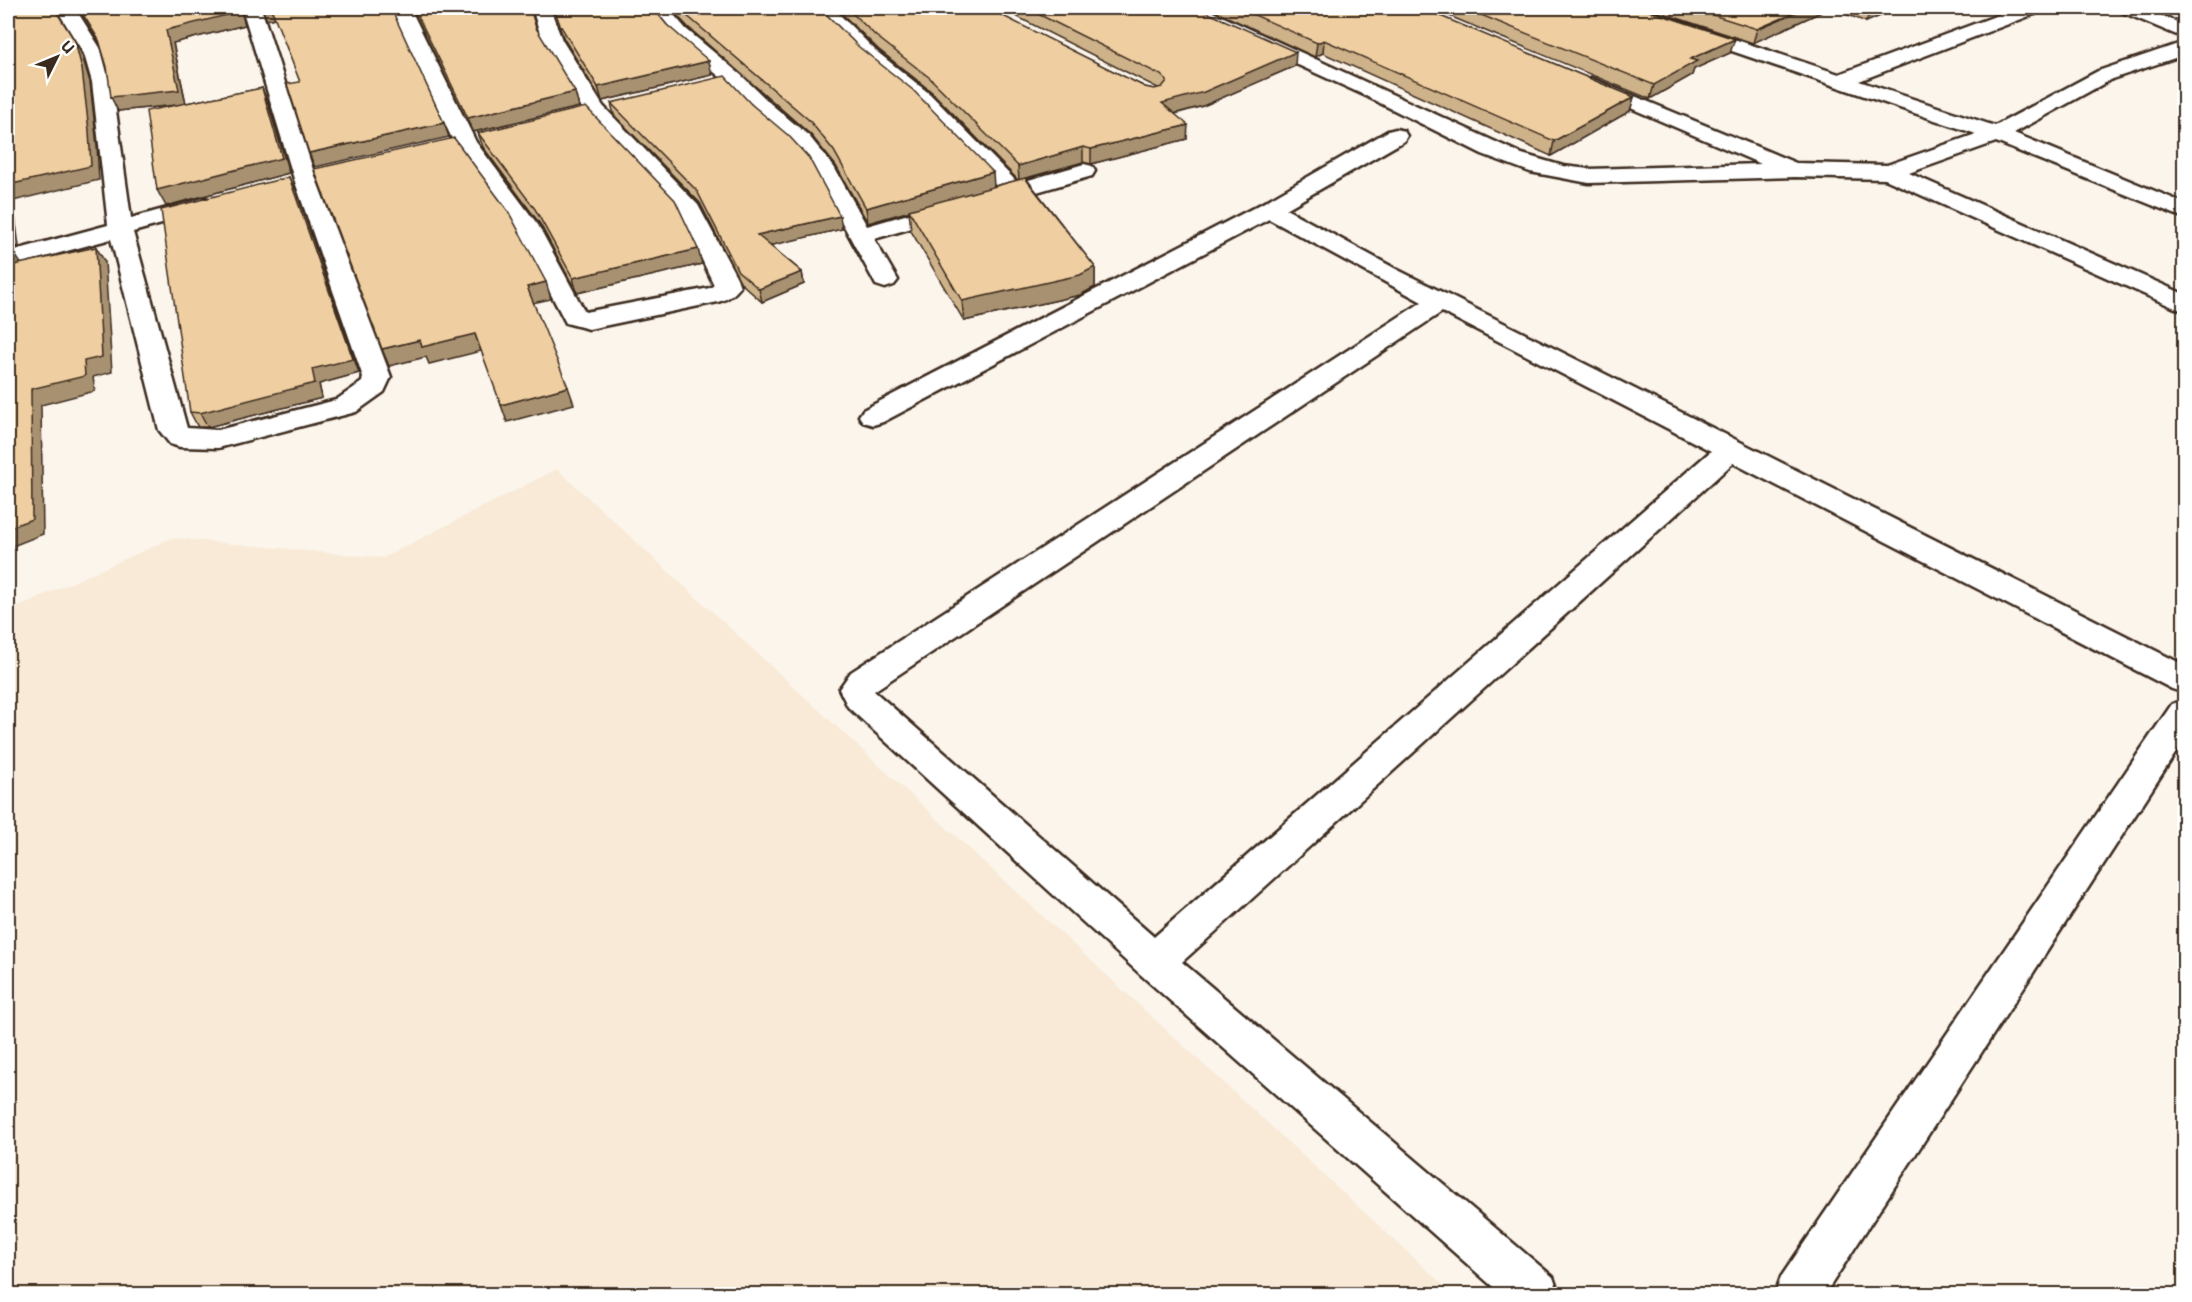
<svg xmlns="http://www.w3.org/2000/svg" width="2192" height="1302" viewBox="0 0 2192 1302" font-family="Mali,sans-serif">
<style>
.built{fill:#f8ead6}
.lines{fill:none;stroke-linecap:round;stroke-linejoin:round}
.minor-casing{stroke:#3b2a1e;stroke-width:5}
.minor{fill:#fff;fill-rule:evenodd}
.wall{fill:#ceb28a;stroke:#3b2a1e;stroke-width:1.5}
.shaded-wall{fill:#a79171;stroke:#3b2a1e;stroke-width:1.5}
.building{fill:#efcfa1;stroke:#3b2a1e;stroke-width:1.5}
</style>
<rect width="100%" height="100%" fill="#fcf5ec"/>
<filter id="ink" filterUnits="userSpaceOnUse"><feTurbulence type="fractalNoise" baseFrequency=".0167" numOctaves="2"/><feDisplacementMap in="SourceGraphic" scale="12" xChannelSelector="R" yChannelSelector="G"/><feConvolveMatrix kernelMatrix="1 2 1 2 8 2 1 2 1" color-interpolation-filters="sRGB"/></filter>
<g filter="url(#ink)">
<path class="built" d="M 557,469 L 1453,1294 L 8,1294 L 8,611 L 172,538 L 383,558 Z"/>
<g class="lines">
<g class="minor-casing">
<g id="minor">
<path d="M 56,8 L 75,8 L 104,54 L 112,82 L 131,218 L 204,198 L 212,200 L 216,205 L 212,210 L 133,232 L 187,428 L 218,430 L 336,400 L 362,382 L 363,377 L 294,179 L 242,8 L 261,8 L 316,179 L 391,377 L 384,392 L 356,412 L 218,448 L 180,447 L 170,444 L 159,430 L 111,239 L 8,267 L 8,252 L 108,225 L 92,82 L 84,54 Z"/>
<path d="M 391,8 L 410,8 L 476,142 L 538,225 L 585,312 L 710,288 L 714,285 L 680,213 L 583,110 L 542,40 L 532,8 L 550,8 L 562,40 L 603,106 L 698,205 L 737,278 L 740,287 C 734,295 728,299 718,302 L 589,329 L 566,323 L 515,226 L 454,143 Z"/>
<path d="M 648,8 L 668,8 L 686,29 L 740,74 L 771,104 L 809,136 L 834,167 L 867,226 L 998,188 L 916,102 L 862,59 L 814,8 L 833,8 L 876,51 L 930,94 L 1018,183 L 1084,164 L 1092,166 L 1095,171 L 1092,176 L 874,239 L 898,280 L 894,285 L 885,288 L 876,285 L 813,169 L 793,146 L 755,114 L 726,82 L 672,37 Z"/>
<path d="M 1179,8 L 1204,8 L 1522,154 L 1563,166 L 1589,169 L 1761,164 L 1584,88 L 1581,84 L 1584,80 L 1591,78 L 1796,163 L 1887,165 L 1976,134 L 1617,12 L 1615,8 L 1641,8 L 1839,74 L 2017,8 L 2042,8 L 2040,12 L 1859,81 L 1995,126 L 2098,71 L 2184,42 L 2184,55 L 2112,79 L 2014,133 L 2184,203 L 2184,218 L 1996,142 L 1909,173 L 2184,294 L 2184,311 L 2175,308 L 1885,179 L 1795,177 L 1589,183 L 1530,172 L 1482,154 L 1364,95 L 1182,12 Z"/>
<path d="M 2119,8 L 2144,8 L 2184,25 L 2184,38 L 2122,12 Z"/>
<path d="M 1396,129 L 1404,131 L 1407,136 L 1404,141 L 1286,209 L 1396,269 L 2184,665 L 2184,693 L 2172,689 L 1733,463 L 1182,962 L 1553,1277 L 1559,1294 L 1501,1294 L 1140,974 L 848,707 L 839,689 L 851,672 L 1422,302 L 1269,219 L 883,422 L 873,425 L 863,422 L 859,416 L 863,410 L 1261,204 L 1388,131 ZM 1442,312 L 1711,451 L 1154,937 L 874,691 Z"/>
<path d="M 2184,700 L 2184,740 L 1825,1294 L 1775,1294 L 1781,1277 L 2172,704 Z"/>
</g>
</g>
<use href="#minor" class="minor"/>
</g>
<g class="wall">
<path d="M 77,8 L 240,8 L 245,25 L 173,43 L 186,103 L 262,88 L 268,103 L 289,173 L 166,206 L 177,105 L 118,111 L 100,44 Z"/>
<path d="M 412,8 L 531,8 L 530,8 L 536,28 L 579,107 L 473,132 Z"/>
<path d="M 552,8 L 653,8 L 667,25 L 712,75 L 602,101 L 564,39 Z"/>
<path d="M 670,8 L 820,8 L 994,186 L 1018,180 L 932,92 L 878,49 L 836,8 L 987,8 L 1145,87 L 1154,89 L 1158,88 L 1000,8 L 1197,8 L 1295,66 L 1203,106 L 1175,114 L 1187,139 L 1091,164 L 1083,162 L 1026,178 L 1095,267 L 1095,287 L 1080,295 L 964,321 L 911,231 L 909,211 L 868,223 L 836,166 L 811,135 L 688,27 Z"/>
<path d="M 1208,8 L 1421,8 L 1634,97 L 1630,111 L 1551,156 L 1323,53 L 1315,57 Z"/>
<path d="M 1430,8 L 1640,8 L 1730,53 L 1694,69 L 1692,75 L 1650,99 Z"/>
<path d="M 1647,8 L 1899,8 L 1866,22 L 1830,8 L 1753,43 Z"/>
<path d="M 611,103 L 751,104 L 842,229 L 770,245 L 802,272 L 804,284 L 762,302 L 741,283 L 700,203 L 614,115 Z"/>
<path d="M 478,133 L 702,264 L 577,293 L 540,224 L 483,147 Z"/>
<path d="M 296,191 L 359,373 L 319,384 L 322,398 L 208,427 L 198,427 L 190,412 Z"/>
</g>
<g class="shaded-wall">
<path d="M 8,8 L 22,8 L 8,11 Z"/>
<path d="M 238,8 L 240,8 L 245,25 L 173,43 L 186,104 L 118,111 L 111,97 L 166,30 Z"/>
<path d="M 262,8 L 271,8 L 275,18 L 267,20 Z"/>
<path d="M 1806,8 L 1830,8 L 1753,43 L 1757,29 Z"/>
<path d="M 1874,8 L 1899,8 L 1866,22 L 1871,9 Z"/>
<path d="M 1735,39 L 1730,53 L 1694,69 L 1692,75 L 1650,99 L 1654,85 L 1690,59 Z"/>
<path d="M 1324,40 L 1323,53 L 1315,57 L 1317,43 Z"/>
<path d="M 75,41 L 82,55 L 90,82 L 97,146 L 99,180 L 13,201 L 19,246 L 8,250 L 8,185 Z"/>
<path d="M 1296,52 L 1295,66 L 1203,106 L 1162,117 L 1162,103 Z"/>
<path d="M 709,61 L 712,75 L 602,101 L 598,87 Z"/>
<path d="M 262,88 L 268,103 L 289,173 L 166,206 L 157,190 Z"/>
<path d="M 575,92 L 579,107 L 473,132 L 468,118 Z"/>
<path d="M 1634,97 L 1630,111 L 1551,156 L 1554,141 Z"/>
<path d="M 444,123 L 449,137 L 315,167 L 309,153 Z"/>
<path d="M 1188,125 L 1187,139 L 1091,164 L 1091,149 Z"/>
<path d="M 1083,147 L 1083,162 L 1019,180 L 1018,166 Z"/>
<path d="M 993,172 L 994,187 L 868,223 L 866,208 Z"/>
<path d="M 289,177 L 296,191 L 359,373 L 319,384 L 322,398 L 208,427 L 200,413 Z"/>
<path d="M 840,216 L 842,229 L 760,248 L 757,235 Z"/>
<path d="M 96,247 L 105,262 L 112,372 L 93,377 L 95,391 L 41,405 L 43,534 L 8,548 L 8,528 L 31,389 L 84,361 Z"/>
<path d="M 698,249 L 702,264 L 577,293 L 573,278 Z"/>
<path d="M 12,250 L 22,265 L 14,265 Z"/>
<path d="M 1095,267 L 1095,287 L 1080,295 L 964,321 L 962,301 Z"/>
<path d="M 802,272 L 804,284 L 762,302 L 759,289 Z"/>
<path d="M 546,282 L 551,299 L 533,303 L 527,287 Z"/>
<path d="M 475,334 L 481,351 L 429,364 L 426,357 L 389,366 L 382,349 L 420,340 Z"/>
<path d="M 568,387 L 574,404 L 507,422 L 501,405 Z"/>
</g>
<g class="building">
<path d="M 23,8 L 54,8 L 75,41 L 82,69 L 89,131 L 91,166 L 8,185 L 8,12 Z"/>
<path d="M 79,8 L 238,8 L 239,12 L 166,30 L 179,90 L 111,97 L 107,67 L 99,40 Z"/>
<path d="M 271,8 L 391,8 L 444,123 L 309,153 L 287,84 L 300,82 Z"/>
<path d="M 414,8 L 530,8 L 536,28 L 575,92 L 468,118 Z"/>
<path d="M 554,8 L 653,8 L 667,25 L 709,61 L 598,87 L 560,25 Z"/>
<path d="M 679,8 L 820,8 L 859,47 L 913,90 L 993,172 L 866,208 L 834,151 L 809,120 L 685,14 Z"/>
<path d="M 847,8 L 987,8 L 1145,87 L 1154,89 L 1162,87 L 1167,81 L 1161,75 L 1026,8 L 1197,8 L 1296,52 L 1204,92 L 1162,103 L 1188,125 L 1091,149 L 1083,147 L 1018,166 L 930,78 L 876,36 Z"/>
<path d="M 1239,8 L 1421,8 L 1634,97 L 1554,141 L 1324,40 L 1317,43 Z"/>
<path d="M 1464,8 L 1640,8 L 1735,39 L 1690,59 L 1697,61 L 1654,85 Z"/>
<path d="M 1691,8 L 1806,8 L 1757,29 Z"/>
<path d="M 725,76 L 751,104 L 789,136 L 809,158 L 840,216 L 757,235 L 802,272 L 759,289 L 738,271 L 697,191 L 611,103 Z"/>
<path d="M 262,88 L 282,158 L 157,190 L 146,111 Z"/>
<path d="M 586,107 L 675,200 L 698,249 L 573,278 L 535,209 L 478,133 Z"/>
<path d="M 454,138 L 508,211 L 546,282 L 527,287 L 568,387 L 501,405 L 475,334 L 422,347 L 420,340 L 382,349 L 314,169 Z"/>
<path d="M 289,177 L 353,359 L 312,369 L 315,383 L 200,413 L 190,412 L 161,210 Z"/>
<path d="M 1025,178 L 1095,267 L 1080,275 L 962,301 L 909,210 Z"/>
<path d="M 8,214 L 10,232 L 8,232 Z"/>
<path d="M 96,247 L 102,357 L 84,361 L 85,376 L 31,389 L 32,519 L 8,528 L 8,251 L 12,250 L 14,265 Z"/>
</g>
</g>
<rect width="2192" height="1302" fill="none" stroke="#fff" stroke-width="30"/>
<rect x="15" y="15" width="2162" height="1272" fill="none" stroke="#3b2a1e" stroke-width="2" filter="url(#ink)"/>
<g transform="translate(57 57) rotate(47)" stroke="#ffffff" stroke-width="4.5" paint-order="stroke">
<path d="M0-4.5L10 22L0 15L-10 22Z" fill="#3b2a1e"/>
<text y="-9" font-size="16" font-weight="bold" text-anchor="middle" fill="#3b2a1e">U</text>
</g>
</svg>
